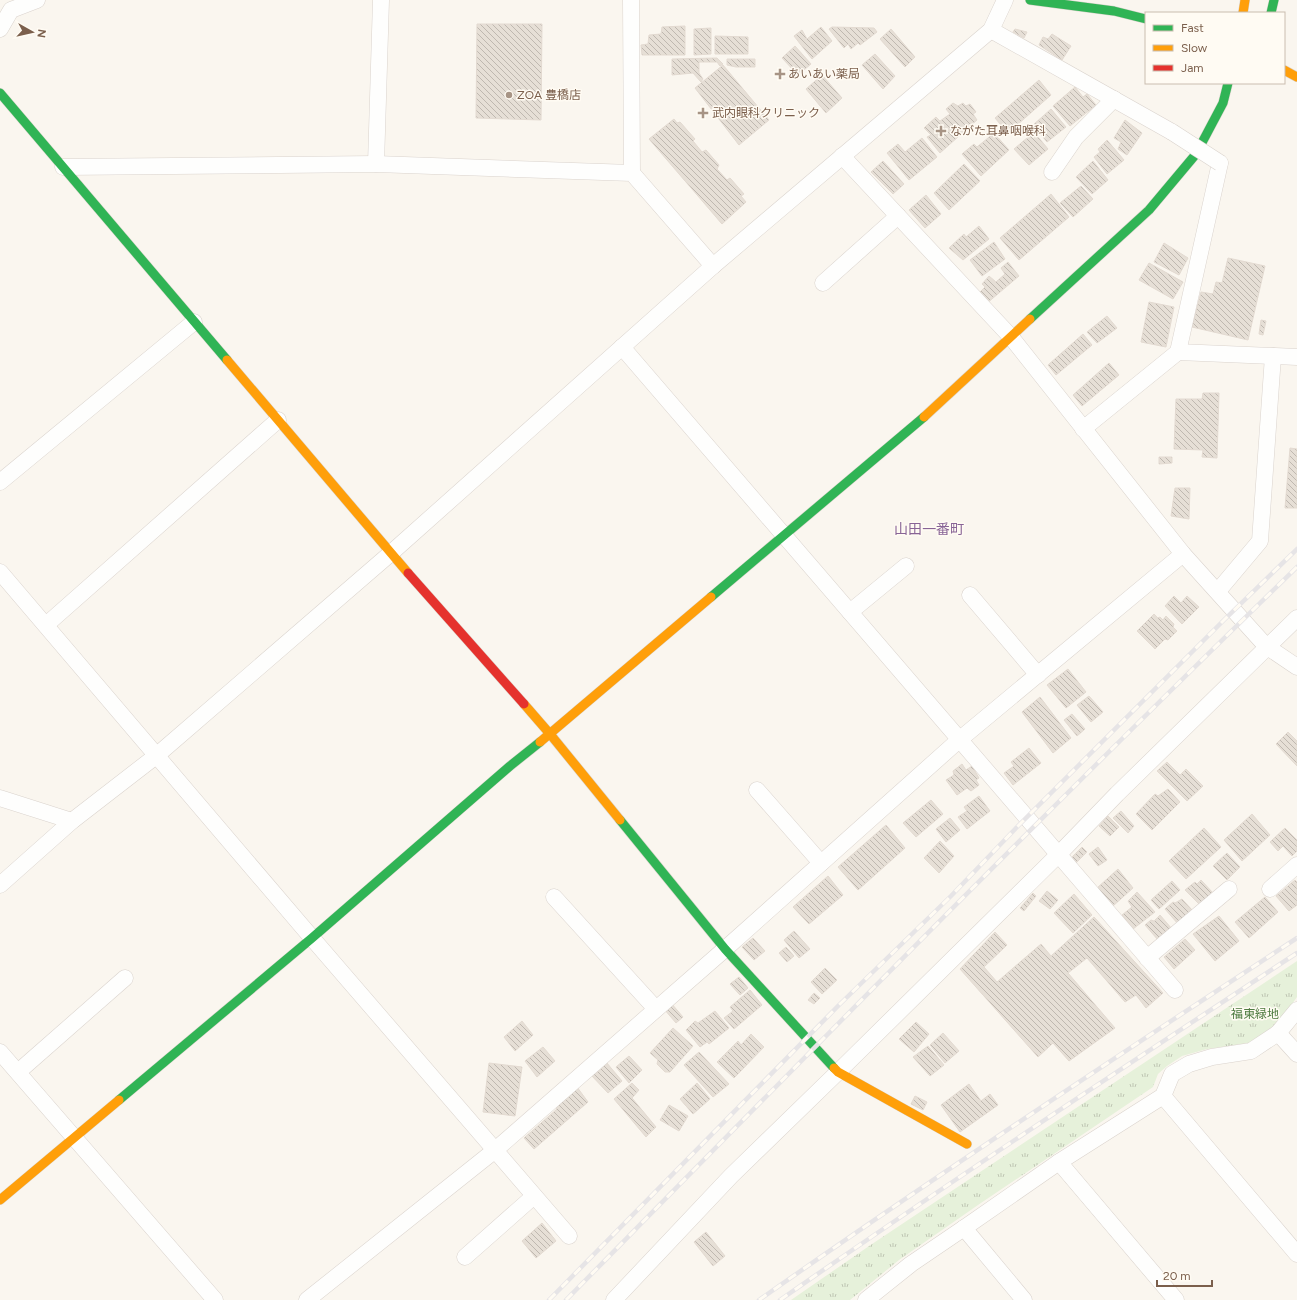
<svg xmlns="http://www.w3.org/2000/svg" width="1297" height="1300" viewBox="0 0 1297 1300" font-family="Figtree,'Noto Sans JP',sans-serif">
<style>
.park{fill:url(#park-tufts)}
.building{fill:url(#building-back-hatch);stroke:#e3dad1}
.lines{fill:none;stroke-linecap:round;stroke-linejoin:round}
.street-casing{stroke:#dad3cd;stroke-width:17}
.fast-casing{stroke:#d8d2ca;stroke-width:10}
.slow-casing{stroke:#d8d2ca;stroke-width:10}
.jam-casing{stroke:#d8d2ca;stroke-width:10}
.street{stroke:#fefefd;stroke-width:16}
.fast{stroke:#30b455;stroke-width:9}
.slow{stroke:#ff9f0a;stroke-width:9}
.jam{stroke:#e5322d;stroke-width:9}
.rail-casing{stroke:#e6e4e6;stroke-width:4.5}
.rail{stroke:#fffbf3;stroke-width:3;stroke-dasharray:9;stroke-linecap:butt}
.street-bridge-casing{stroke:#dad3cd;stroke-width:17;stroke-linecap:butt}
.street-bridge{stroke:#fefefd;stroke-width:16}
.poi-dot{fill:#a79485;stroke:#fffbf3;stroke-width:1.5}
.labels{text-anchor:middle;stroke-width:3;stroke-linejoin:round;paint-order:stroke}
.poi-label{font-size:12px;fill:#7b5f4c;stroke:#fffbf3;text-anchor:start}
.park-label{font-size:12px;fill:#4e7b40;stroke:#fffbf3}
.quarter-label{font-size:14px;fill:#886496;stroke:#fffbf3}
</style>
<defs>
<pattern id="park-tufts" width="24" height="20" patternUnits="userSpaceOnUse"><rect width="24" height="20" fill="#e6f1da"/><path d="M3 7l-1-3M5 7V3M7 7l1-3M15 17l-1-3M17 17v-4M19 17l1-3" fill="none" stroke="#bfc6b3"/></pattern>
<pattern id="building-back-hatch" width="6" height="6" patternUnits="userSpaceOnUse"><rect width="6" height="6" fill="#e6dfd6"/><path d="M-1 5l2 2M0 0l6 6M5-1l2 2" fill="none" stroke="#bfb8b0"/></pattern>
</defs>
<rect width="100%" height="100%" fill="#faf6ef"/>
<path class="park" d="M 1297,961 L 1297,997 L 1283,1017 L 1270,1031 L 1250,1043 L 1207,1049 L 1182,1056 L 1167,1066 L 1158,1074 L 1153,1087 L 978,1205 L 899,1260 L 850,1300 L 791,1300 L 872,1244 Z"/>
<g class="building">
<path d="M 477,24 L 542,24 L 541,120 L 476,118 Z"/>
<path d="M 685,26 L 685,55 L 642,55 L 641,45 L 648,44 L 649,35 L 661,34 L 662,27 Z"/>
<path d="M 821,27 L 832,41 L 812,59 L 794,36 L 802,30 L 807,39 Z"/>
<path d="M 832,27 L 874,28 L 877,32 L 860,45 L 858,43 L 851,49 L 848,44 L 844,48 L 829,29 Z"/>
<path d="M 711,28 L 711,54 L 694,55 L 694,29 Z"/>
<path d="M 891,29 L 915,57 L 905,67 L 880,39 Z"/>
<path d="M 1015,29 L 1027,32 L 1024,38 L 1013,32 Z"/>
<path d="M 1052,34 L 1071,46 L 1062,60 L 1039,45 L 1043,37 L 1048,39 Z"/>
<path d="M 715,36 L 748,37 L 748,54 L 715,54 Z"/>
<path d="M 795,46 L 811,64 L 798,75 L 782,58 Z"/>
<path d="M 875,54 L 895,76 L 883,89 L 862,65 Z"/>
<path d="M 717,58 L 723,64 L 720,66 L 717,62 L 699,62 L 699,73 L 703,79 L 701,82 L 693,73 L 672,75 L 672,59 Z"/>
<path d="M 727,59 L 755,59 L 755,67 L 736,67 L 727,65 Z"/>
<path d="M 723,65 L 769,120 L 739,145 L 695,88 Z"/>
<path d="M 822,75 L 842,98 L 826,113 L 806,89 Z"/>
<path d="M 1039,80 L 1051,95 L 1008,133 L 995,118 Z"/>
<path d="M 1075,87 L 1083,97 L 1087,94 L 1096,105 L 1070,126 L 1053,106 Z"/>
<path d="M 953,103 L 958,106 L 963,103 L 966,106 L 970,104 L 976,112 L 973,114 L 977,120 L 940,153 L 927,137 L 931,135 L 924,128 L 936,117 L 940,121 L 950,114 L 946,109 Z"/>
<path d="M 1051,109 L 1066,127 L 1047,142 L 1033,125 Z"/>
<path d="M 674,119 L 677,123 L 680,122 L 695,139 L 693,141 L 702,152 L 706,150 L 719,165 L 717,169 L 727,180 L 730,178 L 744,194 L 741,196 L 746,202 L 722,224 L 649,139 Z"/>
<path d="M 1125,120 L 1142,133 L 1127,155 L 1118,149 L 1121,142 L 1114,138 Z"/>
<path d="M 1034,132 L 1048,149 L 1029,165 L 1014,149 Z"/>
<path d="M 994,133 L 1009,150 L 981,176 L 962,154 L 974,144 L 977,147 Z"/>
<path d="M 922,138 L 937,157 L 909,180 L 887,153 L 898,144 L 905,152 Z"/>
<path d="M 1107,140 L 1124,160 L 1107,174 L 1094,157 L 1100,152 L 1098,149 Z"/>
<path d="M 883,161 L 904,184 L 893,194 L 871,172 Z"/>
<path d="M 1093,161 L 1108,180 L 1092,194 L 1076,177 Z"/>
<path d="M 964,164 L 980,181 L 949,210 L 934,193 Z"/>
<path d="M 1081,186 L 1093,199 L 1073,217 L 1060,203 Z"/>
<path d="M 1051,194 L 1069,217 L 1019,260 L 1000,238 Z"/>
<path d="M 926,195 L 941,214 L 925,228 L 909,210 Z"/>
<path d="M 979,226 L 989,239 L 963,260 L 949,248 L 964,234 L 966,237 Z"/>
<path d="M 994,242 L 1005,259 L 982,276 L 970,260 Z"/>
<path d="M 1164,243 L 1188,258 L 1179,275 L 1154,262 Z"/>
<path d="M 1228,258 L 1265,266 L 1248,340 L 1192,327 L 1201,292 L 1213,294 L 1216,282 L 1222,283 Z"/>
<path d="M 1008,262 L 1019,276 L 986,304 L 978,294 L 985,287 L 982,284 L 989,276 L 996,282 L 1005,274 L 1001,268 Z"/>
<path d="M 1149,263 L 1183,282 L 1173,299 L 1139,280 Z"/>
<path d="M 1149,302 L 1174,307 L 1166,347 L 1141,342 Z"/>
<path d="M 1107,316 L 1117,328 L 1097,343 L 1087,332 Z"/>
<path d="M 1261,320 L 1266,321 L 1263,335 L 1259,334 Z"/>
<path d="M 1083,334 L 1092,345 L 1056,375 L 1048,365 Z"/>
<path d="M 1109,363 L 1119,375 L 1082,406 L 1073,395 Z"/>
<path d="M 1203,393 L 1219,393 L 1217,458 L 1202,457 L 1203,450 L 1174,449 L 1176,399 L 1202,399 Z"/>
<path d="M 1290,448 L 1297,449 L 1297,508 L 1285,508 Z"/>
<path d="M 1159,457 L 1172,457 L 1172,463 L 1159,464 Z"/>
<path d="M 1175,488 L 1190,488 L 1189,519 L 1171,516 Z"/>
<path d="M 1174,596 L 1181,603 L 1187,596 L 1199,607 L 1182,624 L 1165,606 Z"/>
<path d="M 1154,614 L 1158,618 L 1160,617 L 1163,620 L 1166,616 L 1174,624 L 1173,627 L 1177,631 L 1168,640 L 1165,639 L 1155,649 L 1137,631 Z"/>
<path d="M 1068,669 L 1086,692 L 1066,708 L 1047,685 Z"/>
<path d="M 1089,696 L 1103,712 L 1091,722 L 1077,705 Z"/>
<path d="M 1040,697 L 1071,738 L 1053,753 L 1022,712 Z"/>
<path d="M 1072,714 L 1085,729 L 1077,736 L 1064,720 Z"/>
<path d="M 1288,732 L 1297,741 L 1297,766 L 1276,744 Z"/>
<path d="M 1029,748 L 1041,763 L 1013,785 L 1004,773 L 1014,766 L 1011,762 Z"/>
<path d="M 1167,762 L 1180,775 L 1186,769 L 1203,786 L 1187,801 L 1157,771 Z"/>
<path d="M 962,764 L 966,770 L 972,766 L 979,778 L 976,780 L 979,785 L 971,791 L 967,788 L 957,795 L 946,780 L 954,775 L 953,771 Z"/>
<path d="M 1168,789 L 1180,802 L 1152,830 L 1136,814 L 1155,794 L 1158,796 Z"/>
<path d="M 979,796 L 990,811 L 967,829 L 958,817 L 967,811 L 964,807 Z"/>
<path d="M 931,800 L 943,814 L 916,837 L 903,823 Z"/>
<path d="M 1121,811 L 1134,826 L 1128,833 L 1113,818 Z"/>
<path d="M 1252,814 L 1270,835 L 1242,861 L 1224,840 Z"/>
<path d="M 1108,816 L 1119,827 L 1110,836 L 1099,826 Z"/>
<path d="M 950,818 L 960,830 L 946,842 L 936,829 Z"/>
<path d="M 886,825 L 905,848 L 858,890 L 838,867 Z"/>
<path d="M 1204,828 L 1221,847 L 1186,879 L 1169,861 Z"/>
<path d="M 1285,828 L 1297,840 L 1297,851 L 1292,856 L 1283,846 L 1278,851 L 1270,842 Z"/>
<path d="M 940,841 L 954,856 L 939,873 L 924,858 Z"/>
<path d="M 1082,847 L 1087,852 L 1076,863 L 1071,858 Z"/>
<path d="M 1098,847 L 1107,860 L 1098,866 L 1089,854 Z"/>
<path d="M 1227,853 L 1240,867 L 1227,880 L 1213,866 Z"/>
<path d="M 1118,869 L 1133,888 L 1113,906 L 1097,888 Z"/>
<path d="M 828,876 L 843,895 L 809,924 L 793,907 Z"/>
<path d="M 1201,880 L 1213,893 L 1200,905 L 1185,890 L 1195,882 L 1197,884 Z"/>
<path d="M 1295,880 L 1297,882 L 1297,905 L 1289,911 L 1276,896 Z"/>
<path d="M 1172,881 L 1180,890 L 1159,909 L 1151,900 Z"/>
<path d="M 1047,891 L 1058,900 L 1050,909 L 1039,901 Z"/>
<path d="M 1137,892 L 1155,912 L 1133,929 L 1122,915 L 1132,907 L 1128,901 Z"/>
<path d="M 1033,893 L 1036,896 L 1024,911 L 1020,908 Z"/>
<path d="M 1074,894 L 1092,915 L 1073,933 L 1054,913 Z"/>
<path d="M 1265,897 L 1278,912 L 1249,938 L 1235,922 Z"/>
<path d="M 1182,899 L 1193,911 L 1178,924 L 1165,909 L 1173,902 L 1175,903 Z"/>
<path d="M 1160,915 L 1172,929 L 1158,940 L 1145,925 L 1151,920 L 1154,921 Z"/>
<path d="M 1219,916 L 1239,941 L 1215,961 L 1193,934 Z"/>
<path d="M 1094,917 L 1163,993 L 1146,1008 L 1136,995 L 1125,1002 L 1087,958 L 1068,973 L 1115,1028 L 1069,1061 L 1053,1043 L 1038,1057 L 960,969 L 995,932 L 1007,945 L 984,967 L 997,982 L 1041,944 L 1051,956 Z"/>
<path d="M 794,931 L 810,949 L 799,958 L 784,940 Z"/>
<path d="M 753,938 L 765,951 L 754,960 L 742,947 Z"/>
<path d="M 1185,939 L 1195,950 L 1174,969 L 1164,957 Z"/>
<path d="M 786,947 L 794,956 L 787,962 L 779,953 Z"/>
<path d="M 825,968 L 837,980 L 822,994 L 811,982 Z"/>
<path d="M 739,977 L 748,988 L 740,995 L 730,984 Z"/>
<path d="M 750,990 L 762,1005 L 734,1029 L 724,1018 L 733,1011 L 730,1007 Z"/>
<path d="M 814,993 L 820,998 L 814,1004 L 808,1000 Z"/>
<path d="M 671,1003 L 683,1017 L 676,1023 L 664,1009 Z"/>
<path d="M 715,1011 L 729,1028 L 709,1044 L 707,1042 L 700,1047 L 686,1030 L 695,1021 L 698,1023 Z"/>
<path d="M 522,1021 L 533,1035 L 515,1051 L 504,1037 Z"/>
<path d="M 916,1022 L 929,1034 L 914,1052 L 899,1039 Z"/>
<path d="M 673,1028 L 693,1046 L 670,1072 L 665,1072 L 657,1064 L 658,1060 L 650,1053 Z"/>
<path d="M 943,1033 L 959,1051 L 945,1063 L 930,1045 Z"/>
<path d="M 751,1034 L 764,1047 L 734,1078 L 717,1062 L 738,1041 L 741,1045 Z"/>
<path d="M 928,1046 L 944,1065 L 930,1076 L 913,1057 Z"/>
<path d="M 543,1047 L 555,1061 L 537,1077 L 525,1061 Z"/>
<path d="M 699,1052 L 729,1084 L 713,1097 L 684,1065 Z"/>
<path d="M 629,1056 L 642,1070 L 629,1083 L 616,1067 Z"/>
<path d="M 606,1062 L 622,1081 L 608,1093 L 591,1075 Z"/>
<path d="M 489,1063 L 522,1067 L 515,1116 L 483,1112 Z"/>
<path d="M 632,1083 L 639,1090 L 632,1098 L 656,1127 L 646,1137 L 614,1099 Z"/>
<path d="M 697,1083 L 710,1099 L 693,1114 L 680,1099 Z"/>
<path d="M 969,1084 L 981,1101 L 990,1094 L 998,1105 L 960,1132 L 941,1105 Z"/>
<path d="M 577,1087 L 588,1102 L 534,1149 L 524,1138 L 557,1109 L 555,1107 Z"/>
<path d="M 915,1096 L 927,1102 L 923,1110 L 911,1104 Z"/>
<path d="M 669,1105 L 688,1116 L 679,1131 L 660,1120 Z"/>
<path d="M 542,1223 L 556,1241 L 536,1258 L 522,1241 Z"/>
<path d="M 706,1232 L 725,1256 L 713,1266 L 694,1242 Z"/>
</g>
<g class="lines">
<g class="street-casing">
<g id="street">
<path d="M 631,0 L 632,173"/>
<path d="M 0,29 L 11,10 L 37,0"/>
<path d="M 991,30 L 1172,132"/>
<path d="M 842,156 L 1011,337 L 1183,554 L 1266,646 L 1297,667"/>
<path d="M 1220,163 L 1178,352 L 1297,357"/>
<path d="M 376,164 L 381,0"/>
<path d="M 63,167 L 376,164 L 632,173 L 713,266"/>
<path d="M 1052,172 L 1076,137 L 1114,99"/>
<path d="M 823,283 L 898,216"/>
<path d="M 622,347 L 1175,990"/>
<path d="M 1083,429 L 1178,352"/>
<path d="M 0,482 L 194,322"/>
<path d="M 0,572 L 312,938 L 569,1236"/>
<path d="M 1218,591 L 1260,541 L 1273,356"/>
<path d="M 970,595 L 1038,675"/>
<path d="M 850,612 L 906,566"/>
<path d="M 46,625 L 278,420"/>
<path d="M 757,790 L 821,863"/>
<path d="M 0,798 L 72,821"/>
<path d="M 0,885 L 72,821 L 156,756 L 391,553 L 713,266 L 991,30 L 1005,0"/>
<path d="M 1270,889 L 1297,865"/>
<path d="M 554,897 L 656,1009"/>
<path d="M 1147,958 L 1229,889"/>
<path d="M 1278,1033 L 1297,1054"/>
<path d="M 0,1052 L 215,1300"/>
<path d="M 18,1072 L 125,978"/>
<path d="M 1163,1096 L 1297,1254"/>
<path d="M 1059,1162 L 1176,1300"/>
<path d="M 964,1228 L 1024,1300"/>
<path d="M 465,1257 L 534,1196"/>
<path d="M 307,1300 L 494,1151 L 725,949 L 959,740 L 1183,554"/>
<path d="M 614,1300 L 731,1176 L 838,1072 L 1058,855 L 1117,794 L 1297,618"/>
<path d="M 866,1300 L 911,1264 L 964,1228 L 1059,1162 L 1163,1096 L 1172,1074 L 1189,1064 L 1212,1057 L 1251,1051 L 1278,1033 L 1297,1010"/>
</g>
</g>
<g class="fast-casing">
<g id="fast">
<path d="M 1030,0 L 1114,11 L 1146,19"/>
<path d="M 1271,13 L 1274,0"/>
<path d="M 0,93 L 227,360"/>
<path d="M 1030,319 L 1149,210 L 1196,154 L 1223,103 L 1228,83"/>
<path d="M 711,597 L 924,417"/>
<path d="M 620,820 L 725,949 L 834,1068"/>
<path d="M 119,1100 L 312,938 L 510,766 L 540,742"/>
</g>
</g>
<g class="slow-casing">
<g id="slow">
<path d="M 1243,13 L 1245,0"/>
<path d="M 1284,70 L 1297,77"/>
<path d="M 227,360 L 408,573"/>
<path d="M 924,417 L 1030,319"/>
<path d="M 524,704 L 550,734 L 620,820"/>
<path d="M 540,742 L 711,597"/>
<path d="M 834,1068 L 838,1072 L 967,1144"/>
<path d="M 0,1200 L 119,1100"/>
</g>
</g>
<g class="jam-casing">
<path id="jam" d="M 408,573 L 524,704"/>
</g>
<use href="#street" class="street"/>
<use href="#fast" class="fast"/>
<use href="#slow" class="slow"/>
<use href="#jam" class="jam"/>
<g class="rail-casing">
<g id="rail">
<path d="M 549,1300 L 839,1005 L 951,896 L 1018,826 L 1224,620 L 1297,549"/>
<path d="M 566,1300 C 808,1054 1050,807 1297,567"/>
<path d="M 759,1300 C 936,1176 1116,1057 1297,938"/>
<path d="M 780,1300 C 951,1181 1124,1067 1297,953"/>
</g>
</g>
<use href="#rail" class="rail"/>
<g class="street-bridge-casing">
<path id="street-bridge" d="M 1172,132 L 1220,163"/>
</g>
<use href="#street-bridge" class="street-bridge"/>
</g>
<g class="poi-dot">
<path d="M778 68h4v4h4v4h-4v4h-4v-4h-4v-4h4z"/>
<circle cx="509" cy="95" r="4"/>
<path d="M701 107h4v4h4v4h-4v4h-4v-4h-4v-4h4z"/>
<path d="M939 125h4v4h4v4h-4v4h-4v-4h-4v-4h4z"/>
</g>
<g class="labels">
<g class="poi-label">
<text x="788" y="78">あいあい薬局</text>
<text x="517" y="99">ZOA 豊橋店</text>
<text x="712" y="117">武内眼科クリニック</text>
<text x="950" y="135">ながた耳鼻咽喉科</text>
</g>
<g class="park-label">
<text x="1255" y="1018">福東緑地</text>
</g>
<g class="quarter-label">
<text x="929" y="534">山田一番町</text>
</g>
</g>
<rect x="1145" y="12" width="140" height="72" fill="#fffbf3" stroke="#cabdb0"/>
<rect x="1153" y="25" width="20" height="6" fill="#30b455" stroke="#cabdb0"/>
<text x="1181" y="32" font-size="12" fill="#7b5f4c">Fast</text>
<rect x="1153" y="45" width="20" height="6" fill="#ff9f0a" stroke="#cabdb0"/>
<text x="1181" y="52" font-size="12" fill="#7b5f4c">Slow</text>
<rect x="1153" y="65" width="20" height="6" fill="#e5322d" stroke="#cabdb0"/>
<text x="1181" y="72" font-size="12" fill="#7b5f4c">Jam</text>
<g transform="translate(32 32) rotate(98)" stroke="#fffbf3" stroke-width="3" paint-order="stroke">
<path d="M0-3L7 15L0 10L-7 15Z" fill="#7b5f4c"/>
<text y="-6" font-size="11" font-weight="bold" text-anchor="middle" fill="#7b5f4c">N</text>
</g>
<path d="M1157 1280v6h55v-6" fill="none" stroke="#7b5f4c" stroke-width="2"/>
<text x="1163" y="1280" font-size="12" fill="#7b5f4c" stroke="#fffbf3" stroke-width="3" paint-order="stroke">20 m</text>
</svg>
